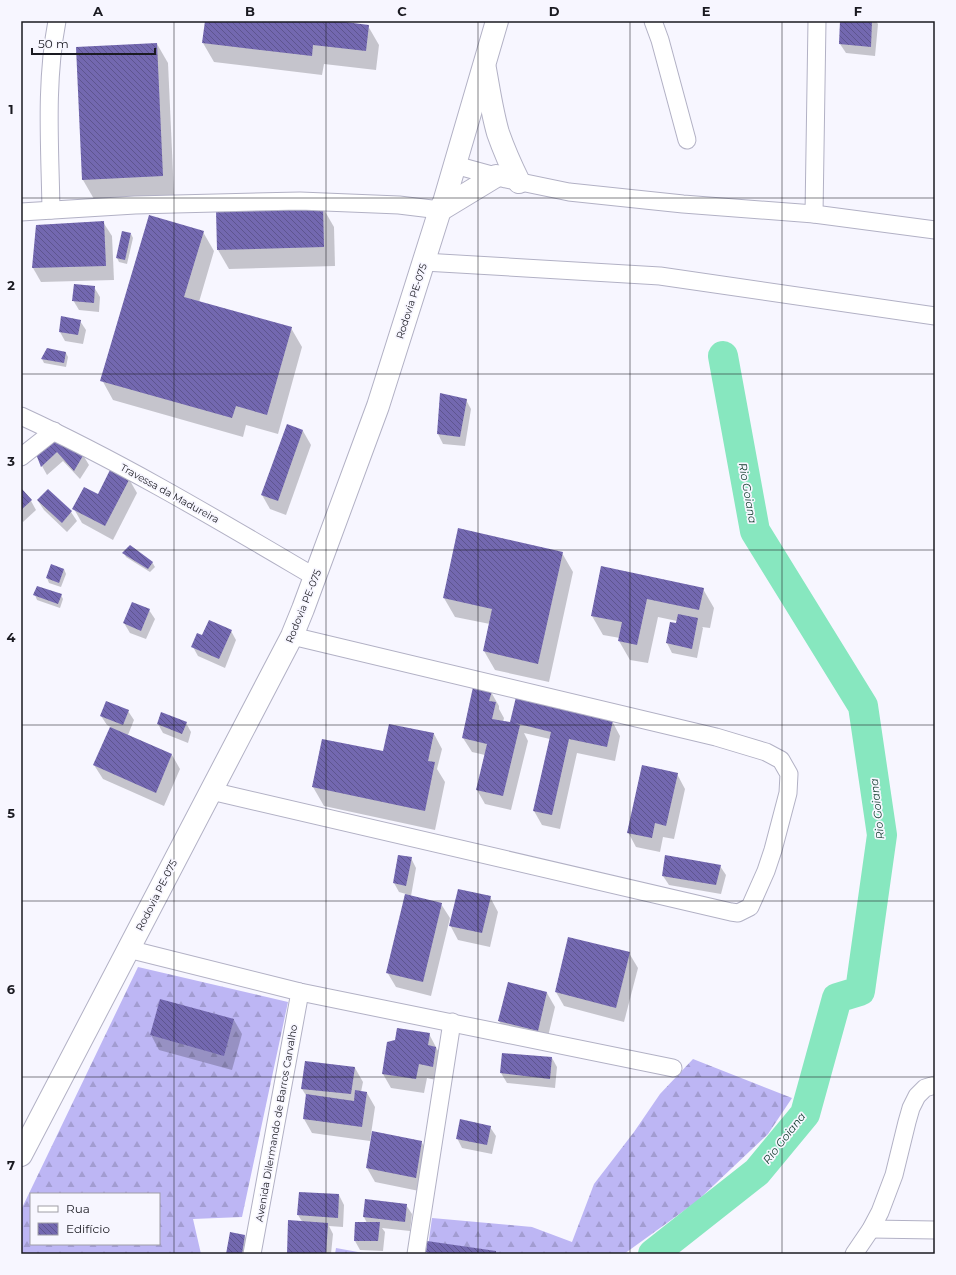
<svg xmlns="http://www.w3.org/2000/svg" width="956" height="1275" viewBox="0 0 956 1275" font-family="Montserrat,sans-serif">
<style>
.forest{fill:url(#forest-firs);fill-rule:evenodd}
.shadow{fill:#0003}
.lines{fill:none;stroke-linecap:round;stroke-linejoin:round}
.river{stroke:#87e7bf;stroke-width:30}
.building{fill:url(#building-back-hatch)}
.street-casing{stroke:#b2b1c5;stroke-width:19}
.primary-casing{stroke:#b2b1c5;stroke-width:24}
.street{stroke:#fff;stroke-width:17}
.primary{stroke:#fff;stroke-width:22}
.grid{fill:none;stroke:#1a1a21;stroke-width:1;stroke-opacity:0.55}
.labels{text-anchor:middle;stroke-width:3.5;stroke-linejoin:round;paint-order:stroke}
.street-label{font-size:10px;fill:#1a1a21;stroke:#f7f6ff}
.water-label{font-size:11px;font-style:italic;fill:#0f3a2a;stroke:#f7f6ff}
.neatline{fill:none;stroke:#1a1a21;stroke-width:1.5}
.grid-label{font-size:13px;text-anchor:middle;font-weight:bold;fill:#1a1a21}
</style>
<defs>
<pattern id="forest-firs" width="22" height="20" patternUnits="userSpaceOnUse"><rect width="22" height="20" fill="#bdb6f4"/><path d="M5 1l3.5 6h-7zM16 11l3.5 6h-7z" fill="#a29cd1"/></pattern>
<pattern id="building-back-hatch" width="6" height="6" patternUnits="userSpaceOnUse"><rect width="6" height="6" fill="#7368b0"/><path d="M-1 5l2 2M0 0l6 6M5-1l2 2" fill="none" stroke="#5e558f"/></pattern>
</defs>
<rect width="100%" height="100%" fill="#f7f6ff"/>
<g class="forest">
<path d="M 138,967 L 288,1002 L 242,1217 L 193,1219 L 201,1254 L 21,1254 L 21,1210 ZM 31,1194 L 159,1194 L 159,1244 L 31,1244 Z"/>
<path d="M 693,1059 L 792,1098 L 768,1134 L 696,1202 L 624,1254 L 427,1254 L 432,1218 L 532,1227 L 572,1242 L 594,1184 L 634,1132 L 660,1094 Z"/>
<path d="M 336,1248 L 369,1254 L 335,1254 Z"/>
</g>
<g class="shadow">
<path d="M 206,21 L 329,21 L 368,26 L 379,45 L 376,70 L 324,64 L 322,75 L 214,62 L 203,43 Z"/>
<path d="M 841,21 L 876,21 L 878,24 L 875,56 L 846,53 L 840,44 Z"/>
<path d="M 157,44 L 168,63 L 174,195 L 94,199 L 83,180 Z"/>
<path d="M 323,208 L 334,227 L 335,266 L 229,269 L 218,250 Z"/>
<path d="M 103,222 L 112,236 L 114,280 L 41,282 L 33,268 Z"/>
<path d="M 203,232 L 214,251 L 199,302 L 291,328 L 302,347 L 278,434 L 246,425 L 243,437 L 113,400 L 102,380 Z"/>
<path d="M 131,234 L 133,238 L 127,264 L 119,262 L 117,258 Z"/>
<path d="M 94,287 L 100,297 L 99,312 L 79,310 L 73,300 Z"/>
<path d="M 80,321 L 86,330 L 83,344 L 65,341 L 60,332 Z"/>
<path d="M 66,353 L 68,357 L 66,367 L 44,363 L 42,359 Z"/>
<path d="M 441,394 L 466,400 L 471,409 L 465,446 L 443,444 L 438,434 Z"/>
<path d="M 287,425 L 303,431 L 311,445 L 286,515 L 270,509 L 262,495 Z"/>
<path d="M 56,438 L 83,455 L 89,465 L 80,479 L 63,461 L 47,475 L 42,466 Z"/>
<path d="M 129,479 L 137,493 L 113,540 L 82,523 L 74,509 Z"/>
<path d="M 21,490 L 31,501 L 36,510 L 23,522 L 21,519 Z"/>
<path d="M 38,501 L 71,512 L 77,521 L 67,532 L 44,510 Z"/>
<path d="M 124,553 L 152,562 L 155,567 L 150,572 L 126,557 Z"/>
<path d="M 562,553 L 573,572 L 549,682 L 495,670 L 484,651 L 490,624 L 455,617 L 444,598 Z"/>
<path d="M 51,565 L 64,569 L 66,574 L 61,587 L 49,583 L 47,578 Z"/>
<path d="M 602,567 L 703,589 L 714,608 L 710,628 L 702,627 L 703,628 L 697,658 L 672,653 L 667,643 L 677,621 L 658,617 L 648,663 L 630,660 L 619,641 L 620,638 L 603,635 L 592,616 Z"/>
<path d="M 35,595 L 61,595 L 63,599 L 60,608 L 37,600 Z"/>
<path d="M 149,610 L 155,619 L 146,639 L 130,633 L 124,623 Z"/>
<path d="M 231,631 L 236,640 L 225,668 L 198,656 L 193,647 L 203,636 Z"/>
<path d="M 491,692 L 499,706 L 499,709 L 504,718 L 503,722 L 612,721 L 620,736 L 615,761 L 577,753 L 560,829 L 542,825 L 534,811 L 550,739 L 524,733 L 528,741 L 511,810 L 485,804 L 477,790 L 485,755 L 472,752 L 463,738 Z"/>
<path d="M 128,711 L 134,720 L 128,735 L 172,755 L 180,769 L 164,806 L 103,779 L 94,765 L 111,727 L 107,725 L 101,716 Z"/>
<path d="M 186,723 L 191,732 L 188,743 L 163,733 L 158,724 Z"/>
<path d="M 434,734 L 442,749 L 437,769 L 445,782 L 435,830 L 324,806 L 313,787 L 323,740 L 385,753 Z"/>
<path d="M 677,774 L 685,789 L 674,839 L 663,837 L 660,852 L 636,847 L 628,832 Z"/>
<path d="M 411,858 L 416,868 L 411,896 L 441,904 L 450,918 L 431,996 L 396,987 L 387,972 L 406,894 L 399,892 L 394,883 Z"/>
<path d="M 720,866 L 726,875 L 721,894 L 669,885 L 663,876 Z"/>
<path d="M 490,897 L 498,912 L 490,947 L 458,940 L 450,925 Z"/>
<path d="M 629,953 L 638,968 L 624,1022 L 564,1006 L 556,992 Z"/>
<path d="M 508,984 L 547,993 L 555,1007 L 546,1045 L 508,1035 L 499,1021 Z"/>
<path d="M 234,1020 L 242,1034 L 232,1070 L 159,1050 L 151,1035 Z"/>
<path d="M 429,1034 L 444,1062 L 441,1081 L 427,1078 L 424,1093 L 391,1088 L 383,1074 Z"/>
<path d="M 503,1054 L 552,1058 L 557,1067 L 555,1088 L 507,1083 L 501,1073 Z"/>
<path d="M 355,1068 L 363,1082 L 361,1092 L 367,1093 L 375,1107 L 370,1141 L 312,1133 L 304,1119 L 307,1097 L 302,1089 Z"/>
<path d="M 490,1127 L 496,1136 L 492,1154 L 462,1148 L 457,1138 Z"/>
<path d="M 421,1141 L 429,1156 L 424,1192 L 375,1182 L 367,1168 Z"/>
<path d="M 339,1195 L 344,1205 L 343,1227 L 329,1226 L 333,1234 L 331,1254 L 288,1254 L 303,1223 L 298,1215 Z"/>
<path d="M 406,1205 L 412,1214 L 410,1231 L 382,1228 L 385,1232 L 383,1251 L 360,1250 L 355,1241 L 367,1223 L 364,1217 Z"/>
<path d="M 244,1235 L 250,1245 L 248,1254 L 227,1254 Z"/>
<path d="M 427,1252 L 495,1252 L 497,1254 L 428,1254 Z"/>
</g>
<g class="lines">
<path class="river" d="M 653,1254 L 757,1172 L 805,1114 L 837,998 L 860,991 L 882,835 L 863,706 L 755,531 L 723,356"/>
</g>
<g class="building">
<path d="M 205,21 L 337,21 L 369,25 L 366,51 L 313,45 L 312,56 L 202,43 Z"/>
<path d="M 840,21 L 872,21 L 871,47 L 839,44 Z"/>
<path d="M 157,43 L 163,176 L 82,180 L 76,47 Z"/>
<path d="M 323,207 L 324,247 L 217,250 L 216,210 Z"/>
<path d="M 149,215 L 204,231 L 184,297 L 292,327 L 267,415 L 236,406 L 232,418 L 100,381 Z"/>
<path d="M 104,221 L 106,266 L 32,268 L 36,225 Z"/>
<path d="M 122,231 L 131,233 L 125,260 L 116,258 Z"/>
<path d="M 74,284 L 95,286 L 94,303 L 72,301 Z"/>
<path d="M 61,316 L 81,320 L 78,335 L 59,332 Z"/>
<path d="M 47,348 L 66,352 L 64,363 L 41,359 Z"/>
<path d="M 440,393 L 467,399 L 460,437 L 437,434 Z"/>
<path d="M 287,424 L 303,430 L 278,501 L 261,495 Z"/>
<path d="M 56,437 L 84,454 L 74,471 L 57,452 L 41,467 L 36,454 Z"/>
<path d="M 111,468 L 130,478 L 105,526 L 72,509 L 84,487 L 98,494 Z"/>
<path d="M 21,488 L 32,500 L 21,510 Z"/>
<path d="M 48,489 L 72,511 L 62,523 L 37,500 Z"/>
<path d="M 458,528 L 563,552 L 538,664 L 483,651 L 492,609 L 443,598 Z"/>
<path d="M 130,545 L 153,562 L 148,569 L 122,553 Z"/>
<path d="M 51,564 L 64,569 L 59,583 L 46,578 Z"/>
<path d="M 601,566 L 704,588 L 699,610 L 647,599 L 637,645 L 618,641 L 622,622 L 591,616 Z"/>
<path d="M 37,586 L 62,594 L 58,604 L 33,595 Z"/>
<path d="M 132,602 L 150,609 L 141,631 L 123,623 Z"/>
<path d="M 678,614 L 698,618 L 692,649 L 666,643 L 670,622 L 676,623 Z"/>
<path d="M 209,620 L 232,630 L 219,659 L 191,647 L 197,633 L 202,635 Z"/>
<path d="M 473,687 L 492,691 L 489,701 L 496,702 L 492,719 L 510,722 L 516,697 L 613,720 L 607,747 L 569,739 L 552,815 L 533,811 L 551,732 L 515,723 L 520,725 L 503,796 L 476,790 L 487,744 L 462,738 Z"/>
<path d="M 106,701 L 129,710 L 123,725 L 100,716 Z"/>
<path d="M 161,712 L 187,722 L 182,734 L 157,724 Z"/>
<path d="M 389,724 L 434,733 L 428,761 L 435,762 L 425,811 L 312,787 L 322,739 L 383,751 Z"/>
<path d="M 110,727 L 172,754 L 156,793 L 93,765 Z"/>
<path d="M 642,765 L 678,773 L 666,826 L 655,823 L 652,838 L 627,833 Z"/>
<path d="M 398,855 L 412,857 L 406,886 L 393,883 Z"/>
<path d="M 665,855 L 721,865 L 716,885 L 662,876 Z"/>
<path d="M 458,889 L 491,896 L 482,933 L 449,926 Z"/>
<path d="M 405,894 L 442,903 L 423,982 L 386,973 Z"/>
<path d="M 568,937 L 630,952 L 616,1008 L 555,992 Z"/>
<path d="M 508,982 L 547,992 L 538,1031 L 498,1021 Z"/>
<path d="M 160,999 L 234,1019 L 224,1056 L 150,1035 Z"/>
<path d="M 397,1028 L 430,1033 L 428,1045 L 436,1047 L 433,1067 L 419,1064 L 416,1079 L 382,1074 L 387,1042 L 395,1040 Z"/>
<path d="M 502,1053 L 552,1057 L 550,1079 L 500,1073 Z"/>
<path d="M 305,1061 L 355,1067 L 351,1094 L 301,1089 Z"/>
<path d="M 355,1090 L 367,1092 L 362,1127 L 303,1119 L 306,1094 L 354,1101 Z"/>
<path d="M 460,1119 L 491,1126 L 487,1145 L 456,1139 Z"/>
<path d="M 372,1131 L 422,1141 L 416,1178 L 366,1168 Z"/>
<path d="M 299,1192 L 339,1194 L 338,1218 L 297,1215 Z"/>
<path d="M 365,1199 L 407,1204 L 405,1222 L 363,1217 Z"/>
<path d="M 288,1220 L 328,1223 L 326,1254 L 287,1254 Z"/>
<path d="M 355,1222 L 380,1222 L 378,1241 L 354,1241 Z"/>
<path d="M 230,1232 L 245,1235 L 242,1254 L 226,1254 Z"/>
<path d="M 427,1241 L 496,1251 L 496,1254 L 438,1254 L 426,1252 Z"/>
</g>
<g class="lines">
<g class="street-casing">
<g id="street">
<path d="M 653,21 L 660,40 L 687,140"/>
<path d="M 455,165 L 506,179 L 569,192 L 683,204 L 814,214 L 935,230"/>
<path d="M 51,210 C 50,147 45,84 57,21"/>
<path d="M 21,212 L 135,205 L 300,201 L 399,205 L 440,210"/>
<path d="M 814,214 L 817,21"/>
<path d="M 424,262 L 660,276 L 935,316"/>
<path d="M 21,416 C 123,463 218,520 315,577"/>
<path d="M 21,457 L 54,431"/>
<path d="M 211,791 L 731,912 L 738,913 L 750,907 L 766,871 L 773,850 L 788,793 L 789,774 L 781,760 L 766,752 L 716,737 L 292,636"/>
<path d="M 128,949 L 300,992 L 673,1068"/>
<path d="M 871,1229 L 935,1230"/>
<path d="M 252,1254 L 300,992"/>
<path d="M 416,1254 L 452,1022"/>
<path d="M 854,1254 L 871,1229 L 880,1212 L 894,1175 L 907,1122 L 911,1108 L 917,1096 L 925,1088 L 935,1085"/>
</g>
</g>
<g class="primary-casing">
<g id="primary">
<path d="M 485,69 C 489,91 492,112 498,133 C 504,150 511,166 519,182"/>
<path d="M 440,210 L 496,176"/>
<path d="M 21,1155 L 292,636 L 303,609 L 378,406 L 440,210 L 444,202 L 497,21"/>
</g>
</g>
<use href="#street" class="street"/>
<use href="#primary" class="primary"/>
</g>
<path class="grid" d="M 174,21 L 174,1254M 326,21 L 326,1254M 478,21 L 478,1254M 630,21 L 630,1254M 782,21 L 782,1254M 21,198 L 935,198M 21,374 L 935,374M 21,550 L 935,550M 21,725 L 935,725M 21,901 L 935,901M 21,1077 L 935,1077"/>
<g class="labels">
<g class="street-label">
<text transform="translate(411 301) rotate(-72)" y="4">Rodovia PE-075</text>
<text transform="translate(170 493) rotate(29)" y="4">Travessa da Madureira</text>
<text transform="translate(303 606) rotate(-68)" y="4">Rodovia PE-075</text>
<text transform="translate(156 895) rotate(-63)" y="4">Rodovia PE-075</text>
<text transform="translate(276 1123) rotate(-80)" y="4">Avenida Dilermando de Barros Carvalho</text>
</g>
<g class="water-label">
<text transform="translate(748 493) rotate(80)" y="4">Rio Goiana</text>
<text transform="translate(877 809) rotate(-96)" y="4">Rio Goiana</text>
<text transform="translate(784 1138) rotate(-52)" y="4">Rio Goiana</text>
</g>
</g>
<rect width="956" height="1275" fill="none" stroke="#f7f6ff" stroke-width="44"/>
<rect x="30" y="1193" width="130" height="52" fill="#f7f6ff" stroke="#9f9ea6"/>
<rect x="38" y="1206" width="20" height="6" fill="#ffffff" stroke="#9f9ea6"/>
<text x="66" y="1213" font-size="12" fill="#1a1a21">Rua</text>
<rect x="38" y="1223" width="20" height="12" fill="url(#building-back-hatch)" stroke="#9f9ea6"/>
<text x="66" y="1233" font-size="12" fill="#1a1a21">Edifício</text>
<path d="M32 48v6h123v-6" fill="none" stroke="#1a1a21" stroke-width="2"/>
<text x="38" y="48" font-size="12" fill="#1a1a21" stroke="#f7f6ff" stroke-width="3" paint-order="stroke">50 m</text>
<rect x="22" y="22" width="912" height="1231" class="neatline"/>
<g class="grid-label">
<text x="98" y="16">A</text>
<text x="250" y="16">B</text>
<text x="402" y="16">C</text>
<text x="554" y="16">D</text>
<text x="706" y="16">E</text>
<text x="858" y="16">F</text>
<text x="11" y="114">1</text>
<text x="11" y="290">2</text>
<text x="11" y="466">3</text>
<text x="11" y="642">4</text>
<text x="11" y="818">5</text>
<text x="11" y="994">6</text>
<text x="11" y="1170">7</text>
</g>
</svg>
